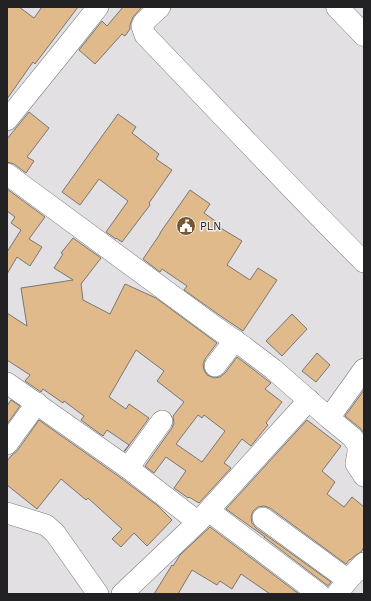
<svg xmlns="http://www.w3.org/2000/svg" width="371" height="601" viewBox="0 0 371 601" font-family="'Work Sans',sans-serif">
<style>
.building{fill:#e1ba8b;stroke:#787673;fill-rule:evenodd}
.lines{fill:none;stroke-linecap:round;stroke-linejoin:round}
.minor-casing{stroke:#7b7a7d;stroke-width:22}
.major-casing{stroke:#7b7a7d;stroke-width:23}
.minor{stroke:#fff;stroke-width:21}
.major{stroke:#fff;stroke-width:22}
.labels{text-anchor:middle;stroke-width:3;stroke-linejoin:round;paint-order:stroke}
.poi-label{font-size:11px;fill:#212022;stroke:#efedf1;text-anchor:start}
</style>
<rect width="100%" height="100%" fill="#e2e0e3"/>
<g class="building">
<path d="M 7,7 L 19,7 L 34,18 L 42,7 L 78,7 L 35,64 L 33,62 L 7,99 Z"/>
<path d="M 123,7 L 142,7 L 133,17 L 130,25 L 130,29 L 125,36 L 122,34 L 95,64 L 79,50 L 102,21 L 107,26 Z"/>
<path d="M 29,112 L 49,128 L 27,157 L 34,161 L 26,173 L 14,164 L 7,162 L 7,139 Z"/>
<path d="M 118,114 L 136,127 L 132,133 L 159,154 L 156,159 L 172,170 L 149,203 L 150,205 L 122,242 L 116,238 L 116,239 L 106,232 L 128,201 L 99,179 L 80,205 L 62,192 Z"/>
<path d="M 7,189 L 45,217 L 29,239 L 42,247 L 30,266 L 17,257 L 7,274 L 7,252 L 21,230 L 11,223 L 15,217 L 7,211 Z"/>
<path d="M 190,190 L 210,204 L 204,213 L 221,225 L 219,227 L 242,241 L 227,265 L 250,280 L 258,268 L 277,280 L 243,331 L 222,317 L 184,290 L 187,286 L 162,269 L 160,272 L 143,259 L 160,234 L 160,233 Z"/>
<path d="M 73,238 L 101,258 L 81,284 L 83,300 L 110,314 L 125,284 L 156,298 L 217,343 L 205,359 L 203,364 L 204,370 L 207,375 L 214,378 L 220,377 L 225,373 L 237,357 L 271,383 L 265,389 L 282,402 L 266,423 L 268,425 L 251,446 L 242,439 L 224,463 L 231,468 L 199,503 L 189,497 L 188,498 L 174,488 L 186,471 L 166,457 L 154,473 L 145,466 L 172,428 L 174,423 L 173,416 L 184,402 L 157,381 L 164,371 L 136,350 L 109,397 L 126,409 L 129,404 L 149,418 L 125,451 L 124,451 L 129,445 L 107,430 L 103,436 L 81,420 L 84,416 L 64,401 L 63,403 L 43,389 L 41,392 L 25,381 L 30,375 L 7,360 L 7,313 L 27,326 L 21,288 L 73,280 L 54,268 L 63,254 L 61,253 ZM 198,415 L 202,418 L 204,415 L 225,431 L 202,462 L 176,444 Z"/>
<path d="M 292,314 L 307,329 L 282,356 L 266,341 Z"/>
<path d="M 317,353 L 330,365 L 316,382 L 302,371 Z"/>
<path d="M 364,390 L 364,433 L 360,428 L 345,416 Z"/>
<path d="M 11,400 L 20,406 L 7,424 L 7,406 Z"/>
<path d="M 39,420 L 121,478 L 158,506 L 172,520 L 147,546 L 134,533 L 121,547 L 112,539 L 122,529 L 88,498 L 86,500 L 61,479 L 37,509 L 7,485 L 7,461 L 12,455 L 17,451 Z"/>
<path d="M 307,420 L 341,446 L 322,471 L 335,482 L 327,494 L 344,507 L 352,497 L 364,507 L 364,547 L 361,552 L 356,555 L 350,560 L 350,559 L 346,564 L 270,508 L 264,506 L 258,507 L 253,511 L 251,517 L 252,523 L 256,528 L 331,582 L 328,586 L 264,537 L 265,537 L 226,509 Z"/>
<path d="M 210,527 L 299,594 L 270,594 L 241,574 L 232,589 L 220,581 L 217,585 L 192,570 L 178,594 L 154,594 L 172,565 L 173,566 L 180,555 Z"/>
</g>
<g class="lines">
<g class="minor-casing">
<g id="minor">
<path d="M 160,7 L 144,22 L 142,26 L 145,35 C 218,111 290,188 364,262"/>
<path d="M 7,120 L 66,47 L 98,7"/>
<path d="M 7,174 L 215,327 L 244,347 L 273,369 L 329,418 L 352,437 L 358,445 L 358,452 L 356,464 L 364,476"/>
<path d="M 215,366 L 235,340"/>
<path d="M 7,383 L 128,468 L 198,522 L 309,400"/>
<path d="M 329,418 L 364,369"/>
<path d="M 7,444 L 37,403"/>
<path d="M 128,468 L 162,421"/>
<path d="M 209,511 L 319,594"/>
<path d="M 7,513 L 46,525 L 55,533 L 98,594"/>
<path d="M 263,518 L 348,580"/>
<path d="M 122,594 L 198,522"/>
<path d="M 337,594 L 348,580 L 364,563"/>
</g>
</g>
<g class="major-casing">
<path id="major" d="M 337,7 L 364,35"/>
</g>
<use href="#minor" class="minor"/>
<use href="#major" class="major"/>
</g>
<defs>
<g id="civic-disc" transform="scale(1)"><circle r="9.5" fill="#78572d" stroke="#efedf1"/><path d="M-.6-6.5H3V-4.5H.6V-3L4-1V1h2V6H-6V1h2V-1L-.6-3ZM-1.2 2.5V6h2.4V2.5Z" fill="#fff"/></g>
</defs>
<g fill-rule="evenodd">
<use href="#civic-disc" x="186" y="226"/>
</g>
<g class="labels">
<g class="poi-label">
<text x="200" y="230">PLN</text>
</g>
</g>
<rect width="371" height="601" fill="none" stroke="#212022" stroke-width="16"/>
</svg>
